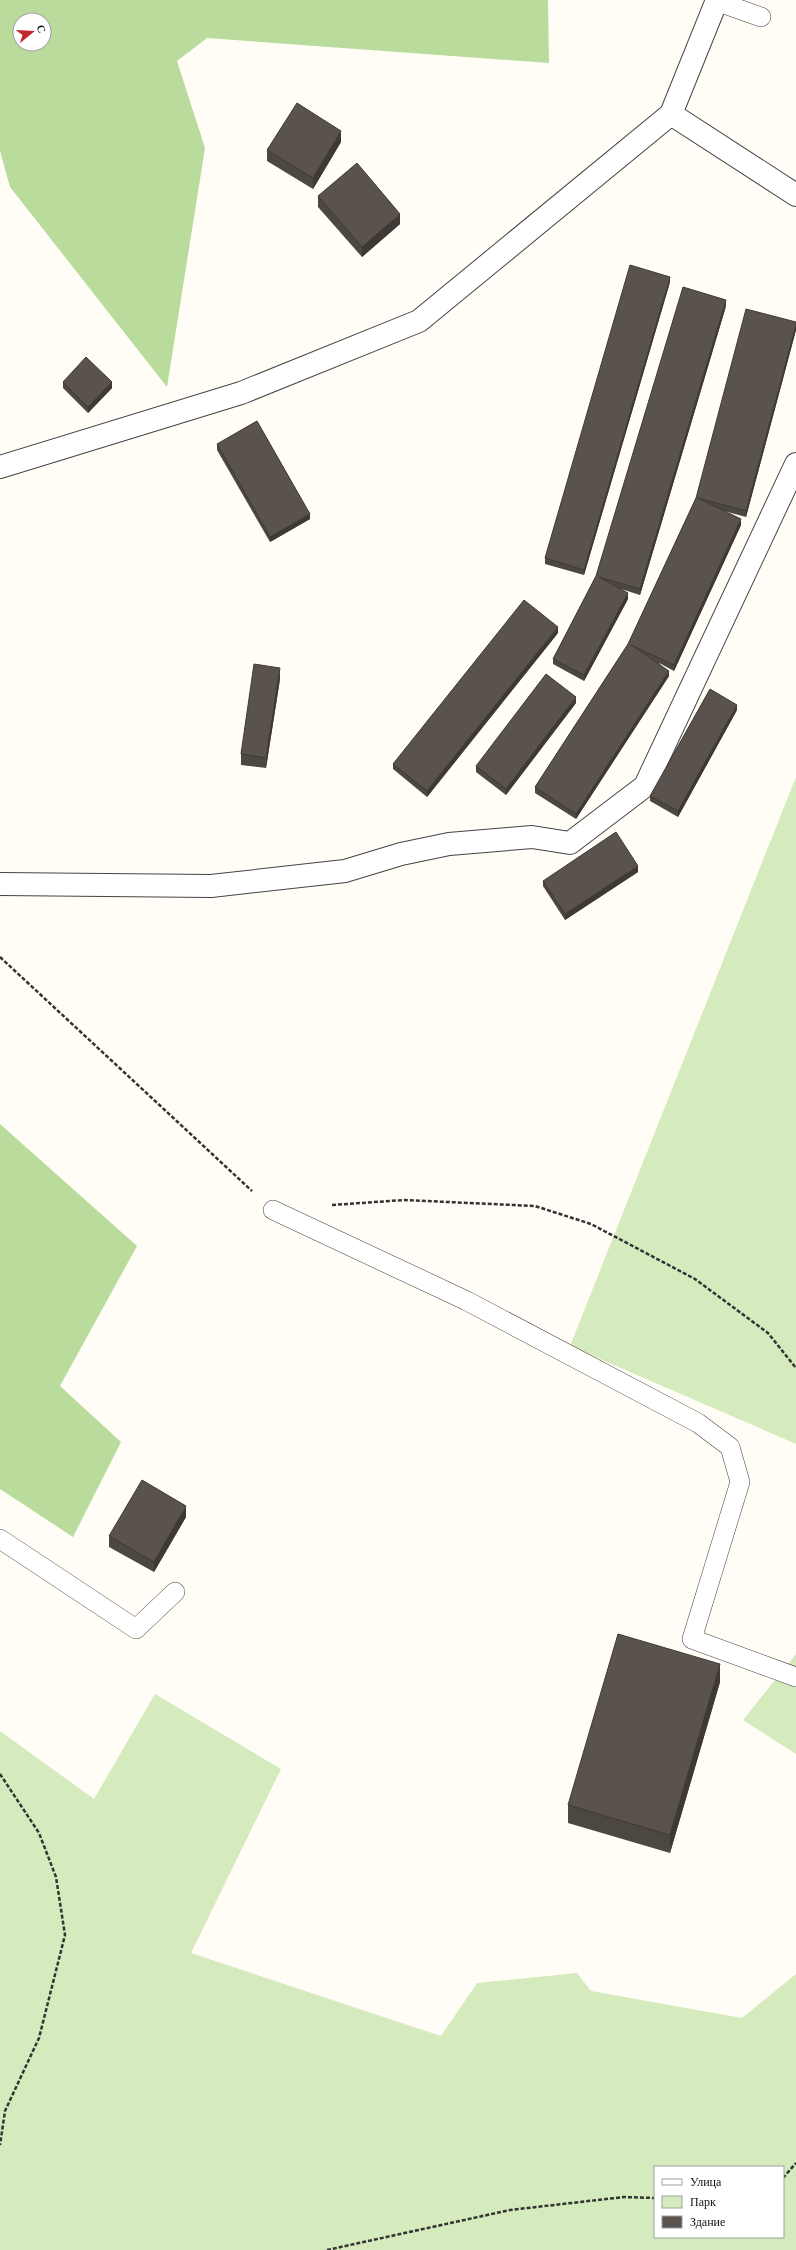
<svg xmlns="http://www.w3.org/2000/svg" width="796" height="2250" viewBox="0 0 796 2250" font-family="Georgia,serif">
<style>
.green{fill:#d5ebbd;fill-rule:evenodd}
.forest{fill:#b9dc9c;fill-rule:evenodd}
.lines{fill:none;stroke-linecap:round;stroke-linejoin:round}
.service-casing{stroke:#444;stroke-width:20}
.minor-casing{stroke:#444;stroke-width:24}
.path{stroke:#333;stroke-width:2.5;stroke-dasharray:4 2;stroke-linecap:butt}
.service{stroke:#fff;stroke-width:19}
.minor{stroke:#fff;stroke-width:22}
.wall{fill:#4d4742}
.shaded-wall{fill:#3f3936}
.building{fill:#5a524d;stroke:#3f3936}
</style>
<rect width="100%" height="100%" fill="#fffdf5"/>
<g class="green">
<path d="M 796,777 L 796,1444 L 570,1346 Z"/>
<path d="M 796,1654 L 796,1754 L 743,1720 Z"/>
<path d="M 155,1694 L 281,1769 L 191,1953 L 441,2036 L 477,1983 L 577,1973 L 591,1991 L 742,2018 L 796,1974 L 796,2250 L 0,2250 L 0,1731 L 94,1799 ZM 655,2167 L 783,2167 L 783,2237 L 655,2237 Z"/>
</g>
<g class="forest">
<path d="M 0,0 L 548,0 L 549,63 L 207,38 L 177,61 L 205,148 L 167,387 L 10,187 L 0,151 ZM 20,20 L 44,20 L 44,44 L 20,44 Z"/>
<path d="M 0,1124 L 137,1246 L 60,1386 L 121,1442 L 73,1537 L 0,1489 Z"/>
</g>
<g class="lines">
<g class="service-casing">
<g id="service">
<path d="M 716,1 L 761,17"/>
<path d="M 273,1210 L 467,1301 L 698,1423 L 730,1447 L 740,1482 L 692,1639 L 796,1677"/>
<path d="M 0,1539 L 136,1629 L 175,1592"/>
</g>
</g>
<g class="minor-casing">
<g id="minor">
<path d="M 671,114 L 796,195"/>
<path d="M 0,467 L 241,393 L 419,321 L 671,114 L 717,0"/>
<path d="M 0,884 L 211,886 L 345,871 L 401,854 L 449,844 L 532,837 L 570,843 L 645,786 L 796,464"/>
</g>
</g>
<g class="path">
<path d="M 0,957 L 252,1191"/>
<path d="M 332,1205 L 404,1200 L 535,1206 L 591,1224 L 695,1279 L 768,1333 L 796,1368"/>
<path d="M 0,1774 L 39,1833 L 56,1877 L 65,1935 L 39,2038 L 5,2111 L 0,2145"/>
<path d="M 783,2178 L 796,2163"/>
<path d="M 327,2250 L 510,2210 L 624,2197 L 655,2198"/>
</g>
<use href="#service" class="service"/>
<use href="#minor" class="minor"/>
</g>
<g class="wall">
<path d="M 341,142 L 313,189 L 267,161 L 267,150 Z"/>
<path d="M 318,196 L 400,224 L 362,257 L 318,207 Z"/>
<path d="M 670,282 L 584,575 L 545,564 L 545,558 Z"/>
<path d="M 726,306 L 640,595 L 621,589 L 628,599 L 584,681 L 553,664 L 553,659 L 596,576 Z"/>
<path d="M 796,322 L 796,330 L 746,517 L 724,511 L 741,525 L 674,671 L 659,663 L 669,676 L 576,819 L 535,793 L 535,787 L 628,644 L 696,498 Z"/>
<path d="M 63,382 L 112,388 L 88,413 L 63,388 Z"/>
<path d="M 217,444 L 310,519 L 270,542 L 217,450 Z"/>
<path d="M 558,633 L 427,797 L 393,769 L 393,764 Z"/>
<path d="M 280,679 L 266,768 L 241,765 L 241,754 Z"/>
<path d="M 576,703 L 506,795 L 476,772 L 476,766 Z"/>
<path d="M 737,710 L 678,817 L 650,801 L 650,796 Z"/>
<path d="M 638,872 L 565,920 L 543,886 L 543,881 Z"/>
<path d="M 186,1517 L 154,1572 L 109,1547 L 109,1536 Z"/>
<path d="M 720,1682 L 670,1853 L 568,1823 L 568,1805 Z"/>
</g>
<g class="shaded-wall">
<path d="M 341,131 L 341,142 L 313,189 L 313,178 Z"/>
<path d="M 400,214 L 400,224 L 362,257 L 362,247 Z"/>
<path d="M 670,277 L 670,282 L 584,575 L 584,570 Z"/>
<path d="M 726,300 L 726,306 L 640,595 L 640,589 Z"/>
<path d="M 796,325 L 796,330 L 746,517 L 746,511 Z"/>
<path d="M 112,382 L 112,388 L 88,413 L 88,407 Z"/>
<path d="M 310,514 L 310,519 L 270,542 L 270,537 Z"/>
<path d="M 741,519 L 741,525 L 674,671 L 674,665 Z"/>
<path d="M 628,593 L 628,599 L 584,681 L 584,675 Z"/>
<path d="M 558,627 L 558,633 L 427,797 L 427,791 Z"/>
<path d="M 280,668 L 280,679 L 266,768 L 266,758 Z"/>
<path d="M 669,671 L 669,676 L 576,819 L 576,814 Z"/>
<path d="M 576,697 L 576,703 L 506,795 L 506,789 Z"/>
<path d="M 737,705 L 737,710 L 678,817 L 678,811 Z"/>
<path d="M 638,866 L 638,872 L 565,920 L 565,914 Z"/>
<path d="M 186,1506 L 186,1517 L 154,1572 L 154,1562 Z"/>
<path d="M 720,1664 L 720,1682 L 670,1853 L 670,1835 Z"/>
</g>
<g class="building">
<path d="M 297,103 L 341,131 L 313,178 L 267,150 Z"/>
<path d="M 357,163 L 400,214 L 362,247 L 318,196 Z"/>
<path d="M 630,265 L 670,277 L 584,570 L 545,558 Z"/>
<path d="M 683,287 L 726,300 L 640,589 L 599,577 L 628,593 L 584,675 L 553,659 L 596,576 Z"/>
<path d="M 746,309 L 796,322 L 796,325 L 746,511 L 698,498 L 741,519 L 674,665 L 631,645 L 669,671 L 576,814 L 535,787 L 628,644 L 696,498 Z"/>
<path d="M 86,357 L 112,382 L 88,407 L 63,382 Z"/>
<path d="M 257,421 L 310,514 L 270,537 L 217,444 Z"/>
<path d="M 524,600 L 558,627 L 427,791 L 393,764 Z"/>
<path d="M 254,664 L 280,668 L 266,758 L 241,754 Z"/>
<path d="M 546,674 L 576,697 L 506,789 L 476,766 Z"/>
<path d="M 710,689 L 737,705 L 678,811 L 650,796 Z"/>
<path d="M 616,832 L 638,866 L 565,914 L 543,881 Z"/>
<path d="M 142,1480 L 186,1506 L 154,1562 L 109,1536 Z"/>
<path d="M 618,1634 L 720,1664 L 670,1835 L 568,1805 Z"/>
</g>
<rect x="654" y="2166" width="130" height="72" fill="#ffffff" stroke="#a0a0a0"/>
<rect x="662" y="2179" width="20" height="6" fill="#ffffff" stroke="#a0a0a0"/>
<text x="690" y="2186" font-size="12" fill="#111111">Улица</text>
<rect x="662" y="2196" width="20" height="12" fill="#d5ebbd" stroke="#a0a0a0"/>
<text x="690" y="2206" font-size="12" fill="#111111">Парк</text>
<rect x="662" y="2216" width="20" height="12" fill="#5a524d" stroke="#a0a0a0"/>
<text x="690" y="2226" font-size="12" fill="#111111">Здание</text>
<g transform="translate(32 32) rotate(72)"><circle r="19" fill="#ffffff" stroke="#a0a0a0"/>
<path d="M0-3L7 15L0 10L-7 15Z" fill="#c4262e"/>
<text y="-6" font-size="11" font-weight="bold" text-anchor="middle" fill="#111111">С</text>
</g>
</svg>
